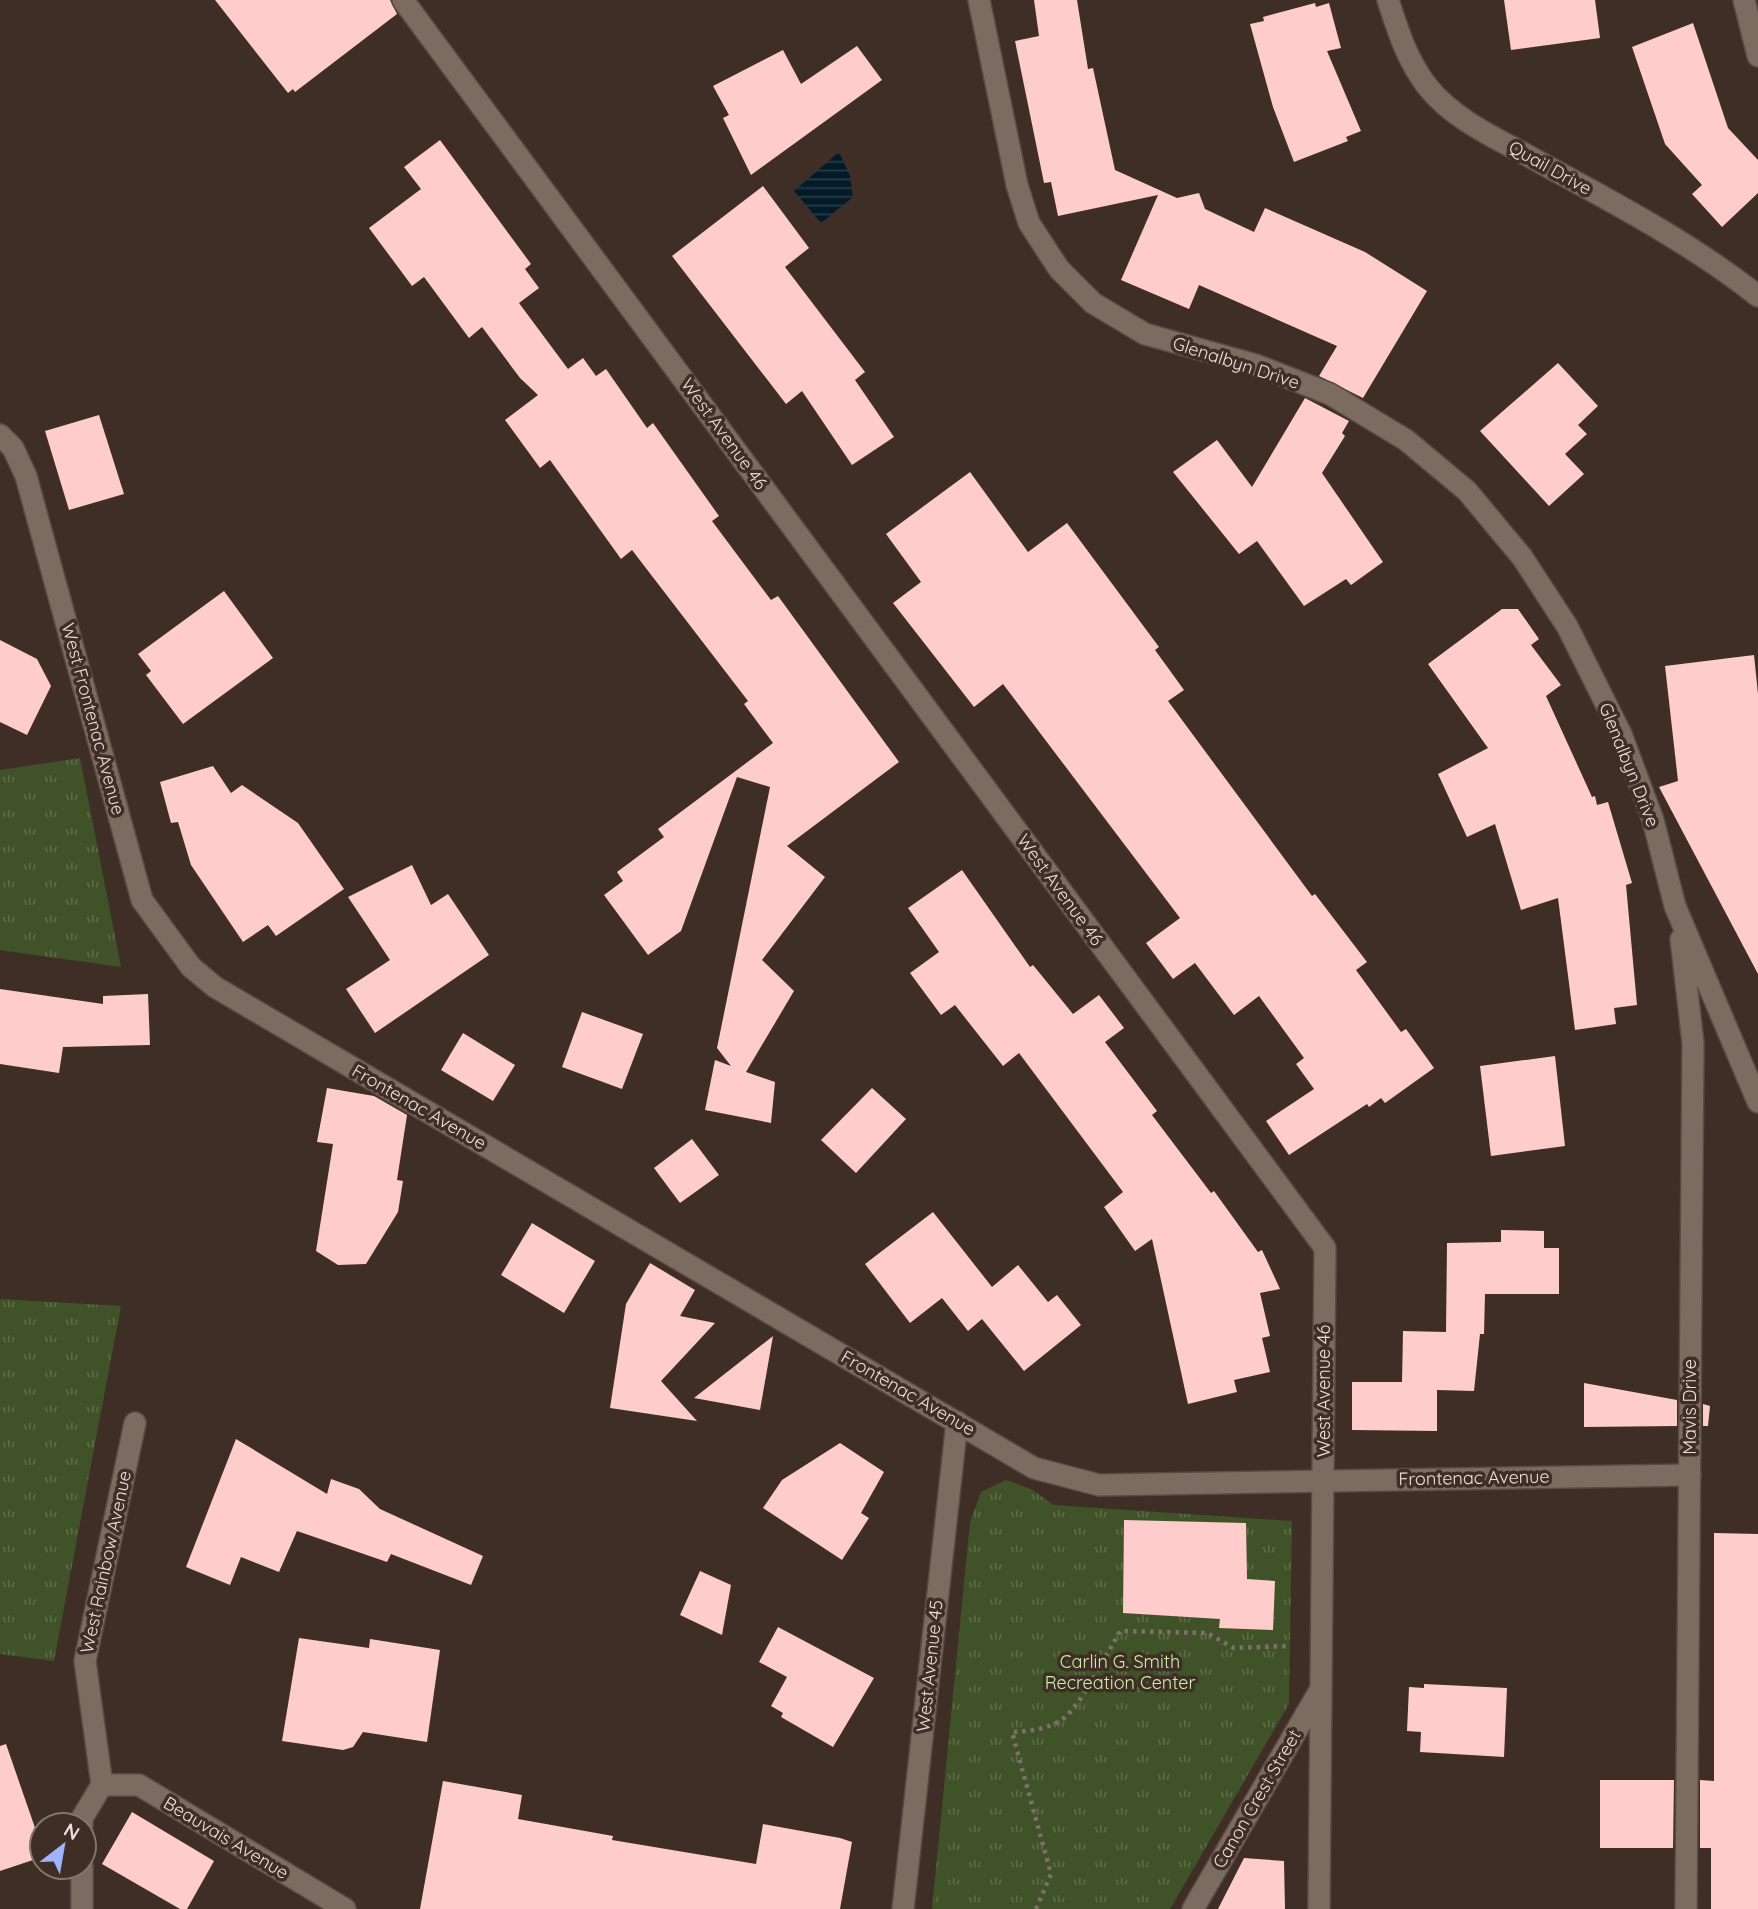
<svg xmlns="http://www.w3.org/2000/svg" width="1758" height="1909" viewBox="0 0 1758 1909" font-family="Quicksand,sans-serif">
<style>
.grass{fill:url(#grass-tufts)}
.water{fill:url(#water-rules)}
.building{fill:#fecccb}
.lines{fill:none;stroke-linecap:round;stroke-linejoin:round}
.street-casing{stroke:#584b42;stroke-width:24}
.path{stroke:#7e7068;stroke-width:4.5;stroke-dasharray:3.5 5;stroke-linecap:butt}
.street{stroke:#7c6b60;stroke-width:21}
.labels{text-anchor:middle;stroke-width:7;stroke-linejoin:round;paint-order:stroke}
.street-label{font-size:18px;fill:#ebe0da;stroke:#3e2e25}
.park-label{font-size:18px;fill:#cbeda6;stroke:#3e2e25}
</style>
<defs>
<pattern id="grass-tufts" width="24" height="20" patternUnits="userSpaceOnUse" patternTransform="scale(1.75)"><rect width="24" height="20" fill="#405328"/><path d="M3 7l-1-3M5 7V3M7 7l1-3M15 17l-1-3M17 17v-4M19 17l1-3" fill="none" stroke="#5c6b47"/></pattern>
<pattern id="water-rules" width="6" height="5" patternUnits="userSpaceOnUse" patternTransform="scale(1.75)"><rect width="6" height="5" fill="#031a29"/><path d="M0 2.5h6" fill="none" stroke="#283b47"/></pattern>
</defs>
<rect width="100%" height="100%" fill="#3e2e25"/>
<g class="grass">
<path d="M 80,758 L 121,967 L 0,950 L 0,770 Z"/>
<path d="M 0,1299 L 121,1306 L 54,1661 L 0,1654 Z"/>
<path d="M 1006,1480 L 1031,1489 L 1054,1505 L 1292,1521 L 1289,1704 L 1170,1909 L 932,1909 L 970,1522 L 981,1492 Z"/>
</g>
<path class="water" d="M 839,152 L 850,176 L 853,197 L 821,223 L 794,191 Z"/>
<g class="building">
<path d="M 215,0 L 390,0 L 397,14 L 295,92 L 293,89 L 288,93 Z"/>
<path d="M 1034,0 L 1077,0 L 1088,69 L 1093,68 L 1115,170 L 1177,198 L 1199,193 L 1205,209 L 1254,232 L 1265,208 L 1365,252 L 1427,291 L 1363,398 L 1319,376 L 1337,346 L 1199,285 L 1189,309 L 1121,280 L 1158,195 L 1058,216 L 1051,182 L 1044,183 L 1015,41 L 1039,36 Z"/>
<path d="M 1504,0 L 1595,0 L 1600,38 L 1511,50 Z"/>
<path d="M 1315,3 L 1316,7 L 1329,3 L 1341,48 L 1327,51 L 1361,131 L 1346,137 L 1348,141 L 1294,162 L 1273,107 L 1250,24 L 1264,21 L 1263,17 Z"/>
<path d="M 1693,23 L 1728,128 L 1758,160 L 1758,193 L 1722,227 L 1692,194 L 1702,185 L 1665,144 L 1632,47 Z"/>
<path d="M 857,46 L 882,80 L 751,175 L 723,118 L 729,115 L 713,86 L 783,50 L 801,84 Z"/>
<path d="M 440,140 L 531,264 L 525,269 L 539,288 L 519,303 L 568,369 L 583,358 L 596,376 L 606,369 L 647,428 L 653,423 L 719,516 L 712,521 L 771,600 L 778,596 L 899,762 L 787,846 L 825,877 L 762,960 L 794,991 L 746,1072 L 775,1082 L 771,1123 L 705,1110 L 715,1060 L 731,1066 L 717,1048 L 770,787 L 737,777 L 681,931 L 648,955 L 604,895 L 623,881 L 617,872 L 664,837 L 658,829 L 773,743 L 744,704 L 748,701 L 632,550 L 621,559 L 550,460 L 540,468 L 505,420 L 538,395 L 520,378 L 482,327 L 469,338 L 424,277 L 412,286 L 369,228 L 421,189 L 404,167 Z"/>
<path d="M 763,186 L 809,248 L 785,267 L 865,372 L 855,380 L 894,437 L 852,465 L 802,391 L 786,404 L 672,256 Z"/>
<path d="M 1558,363 L 1598,406 L 1578,425 L 1587,434 L 1565,454 L 1584,474 L 1549,506 L 1480,431 Z"/>
<path d="M 1305,398 L 1349,421 L 1342,433 L 1345,436 L 1322,473 L 1383,562 L 1351,585 L 1346,579 L 1304,606 L 1257,541 L 1239,554 L 1173,472 L 1217,440 L 1252,487 Z"/>
<path d="M 99,415 L 124,494 L 69,510 L 45,431 Z"/>
<path d="M 970,472 L 1028,552 L 1067,523 L 1159,647 L 1155,650 L 1184,690 L 1168,701 L 1312,896 L 1315,894 L 1367,962 L 1356,970 L 1401,1032 L 1406,1029 L 1434,1068 L 1385,1103 L 1381,1098 L 1369,1107 L 1367,1104 L 1289,1155 L 1266,1121 L 1314,1089 L 1296,1064 L 1304,1058 L 1259,996 L 1234,1015 L 1195,963 L 1173,979 L 1146,943 L 1180,918 L 1003,684 L 974,707 L 893,603 L 921,582 L 886,534 Z"/>
<path d="M 224,591 L 273,658 L 183,724 L 146,675 L 151,671 L 138,654 Z"/>
<path d="M 1502,609 L 1518,609 L 1539,639 L 1531,645 L 1561,685 L 1546,696 L 1592,797 L 1595,796 L 1597,805 L 1608,802 L 1632,883 L 1626,885 L 1637,1005 L 1614,1008 L 1616,1024 L 1575,1030 L 1558,898 L 1521,910 L 1495,824 L 1467,837 L 1438,774 L 1488,748 L 1428,664 Z"/>
<path d="M 0,640 L 37,659 L 51,686 L 27,735 L 0,722 Z"/>
<path d="M 1754,655 L 1758,694 L 1758,974 L 1659,787 L 1678,781 L 1665,666 Z"/>
<path d="M 213,766 L 231,793 L 242,785 L 298,823 L 344,889 L 276,936 L 268,925 L 243,942 L 191,865 L 178,822 L 171,823 L 160,782 Z"/>
<path d="M 412,865 L 431,905 L 448,894 L 489,955 L 375,1033 L 346,989 L 390,960 L 348,897 Z"/>
<path d="M 962,870 L 1030,967 L 1033,965 L 1073,1014 L 1099,995 L 1124,1028 L 1105,1042 L 1157,1111 L 1152,1115 L 1211,1193 L 1214,1191 L 1258,1252 L 1262,1250 L 1280,1289 L 1260,1293 L 1270,1336 L 1262,1338 L 1270,1372 L 1234,1380 L 1237,1392 L 1188,1404 L 1152,1239 L 1135,1251 L 1104,1207 L 1123,1192 L 1019,1053 L 1003,1066 L 955,1005 L 941,1015 L 910,973 L 939,952 L 908,908 Z"/>
<path d="M 0,989 L 103,1004 L 103,996 L 148,994 L 150,1045 L 63,1047 L 59,1073 L 0,1064 Z"/>
<path d="M 582,1012 L 643,1034 L 622,1089 L 562,1067 Z"/>
<path d="M 463,1033 L 515,1065 L 493,1101 L 441,1070 Z"/>
<path d="M 1555,1056 L 1565,1146 L 1491,1156 L 1480,1066 Z"/>
<path d="M 327,1088 L 374,1096 L 407,1115 L 397,1180 L 403,1181 L 398,1212 L 366,1264 L 338,1265 L 316,1251 L 333,1144 L 317,1142 Z"/>
<path d="M 872,1088 L 906,1119 L 856,1173 L 821,1140 Z"/>
<path d="M 692,1139 L 719,1175 L 680,1203 L 654,1168 Z"/>
<path d="M 933,1212 L 992,1287 L 1018,1265 L 1048,1302 L 1057,1295 L 1081,1325 L 1024,1371 L 982,1319 L 968,1331 L 942,1298 L 910,1323 L 865,1264 Z"/>
<path d="M 532,1223 L 595,1261 L 564,1313 L 501,1275 Z"/>
<path d="M 1501,1230 L 1544,1231 L 1544,1248 L 1559,1248 L 1559,1294 L 1485,1294 L 1484,1334 L 1480,1334 L 1474,1391 L 1437,1390 L 1437,1431 L 1352,1430 L 1352,1382 L 1402,1382 L 1403,1331 L 1446,1332 L 1447,1243 L 1501,1242 Z"/>
<path d="M 650,1263 L 695,1290 L 680,1316 L 715,1323 L 661,1381 L 697,1421 L 610,1408 L 626,1304 Z"/>
<path d="M 773,1336 L 760,1410 L 694,1398 Z"/>
<path d="M 1584,1383 L 1677,1400 L 1677,1426 L 1584,1427 Z"/>
<path d="M 1703,1404 L 1710,1406 L 1708,1426 L 1703,1426 Z"/>
<path d="M 236,1439 L 327,1494 L 331,1479 L 359,1489 L 380,1509 L 483,1556 L 471,1585 L 391,1554 L 387,1562 L 297,1531 L 279,1572 L 241,1557 L 230,1585 L 186,1567 Z"/>
<path d="M 840,1443 L 884,1472 L 861,1513 L 869,1518 L 842,1560 L 763,1508 L 782,1480 Z"/>
<path d="M 1124,1520 L 1246,1523 L 1247,1579 L 1275,1581 L 1273,1630 L 1219,1628 L 1220,1619 L 1123,1613 Z"/>
<path d="M 1714,1533 L 1758,1534 L 1758,1909 L 1711,1909 L 1711,1848 L 1700,1848 L 1700,1780 L 1714,1781 Z"/>
<path d="M 700,1571 L 731,1585 L 722,1635 L 680,1615 Z"/>
<path d="M 778,1627 L 874,1678 L 833,1747 L 781,1717 L 783,1713 L 771,1706 L 787,1677 L 759,1662 Z"/>
<path d="M 299,1638 L 369,1648 L 370,1639 L 440,1650 L 427,1742 L 363,1732 L 353,1747 L 343,1750 L 282,1741 Z"/>
<path d="M 1424,1684 L 1507,1688 L 1504,1757 L 1420,1752 L 1421,1732 L 1407,1731 L 1409,1687 L 1424,1688 Z"/>
<path d="M 6,1744 L 42,1848 L 42,1857 L 0,1871 L 0,1746 Z"/>
<path d="M 1600,1780 L 1674,1780 L 1673,1848 L 1600,1848 Z"/>
<path d="M 443,1781 L 522,1795 L 518,1819 L 613,1836 L 612,1840 L 756,1864 L 763,1824 L 840,1838 L 852,1842 L 840,1909 L 420,1909 Z"/>
<path d="M 132,1812 L 214,1861 L 187,1909 L 180,1909 L 102,1864 Z"/>
<path d="M 1244,1858 L 1284,1861 L 1285,1909 L 1218,1909 Z"/>
</g>
<g class="lines">
<g class="street-casing">
<g id="street">
<path d="M 403,0 L 1325,1248 L 1319,1909"/>
<path d="M 979,0 L 1017,185 L 1029,223 L 1059,269 L 1093,303 L 1145,334 L 1256,365 L 1330,394 L 1406,440 L 1467,491 L 1522,557 L 1567,626 L 1621,734 L 1653,820 L 1675,906 L 1758,1102"/>
<path d="M 1388,0 C 1398,31 1407,60 1427,86 C 1455,122 1503,141 1541,163 C 1616,204 1691,243 1758,296"/>
<path d="M 1744,0 L 1758,56"/>
<path d="M 0,435 L 13,448 L 26,476 L 142,900 L 191,967 L 215,987 L 1034,1468 L 1099,1485 L 1690,1475"/>
<path d="M 1681,939 L 1693,1043 L 1686,1909"/>
<path d="M 102,1785 L 85,1661 L 135,1423"/>
<path d="M 102,1785 L 139,1785 L 345,1909"/>
<path d="M 82,1825 L 82,1818 L 102,1785"/>
<path d="M 82,1867 L 82,1909"/>
<path d="M 903,1909 L 957,1422"/>
<path d="M 1193,1909 L 1320,1690"/>
</g>
</g>
<path class="path" d="M 1036,1909 L 1051,1874 L 1012,1732 C 1029,1731 1044,1730 1060,1721 C 1079,1710 1108,1652 1120,1631 L 1207,1633 L 1234,1648 L 1286,1646"/>
<use href="#street" class="street"/>
</g>
<g class="labels">
<g class="street-label">
<text transform="translate(1550 168) rotate(29)" y="6">Quail Drive</text>
<text transform="translate(1236 363) rotate(18)" y="6">Glenalbyn Drive</text>
<text transform="translate(724 434) rotate(54)" y="6">West Avenue 46</text>
<text transform="translate(93 719) rotate(75)" y="6">West Frontenac Avenue</text>
<text transform="translate(1629 765) rotate(68)" y="6">Glenalbyn Drive</text>
<text transform="translate(1060 890) rotate(54)" y="6">West Avenue 46</text>
<text transform="translate(419 1107) rotate(30)" y="6">Frontenac Avenue</text>
<text transform="translate(1324 1391) rotate(-90)" y="6">West Avenue 46</text>
<text transform="translate(908 1393) rotate(30)" y="6">Frontenac Avenue</text>
<text transform="translate(1690 1407) rotate(-90)" y="6">Mavis Drive</text>
<text transform="translate(1474 1478) rotate(-1)" y="6">Frontenac Avenue</text>
<text transform="translate(106 1562) rotate(-78)" y="6">West Rainbow Avenue</text>
<text transform="translate(930 1666) rotate(-84)" y="6">West Avenue 45</text>
<text transform="translate(1257 1799) rotate(-60)" y="6">Canon Crest Street</text>
<text transform="translate(226 1838) rotate(31)" y="6">Beauvais Avenue</text>
</g>
<g class="park-label">
<text x="1120" y="1668">Carlin G. Smith<tspan x="1120" dy="21">Recreation Center</tspan></text>
</g>
</g>
<g transform="translate(63 1846) rotate(31)"><circle r="33" fill="#3e2e25" stroke="#83756d" stroke-width="2"/>
<path d="M0-5L12 26L0 18L-12 26Z" fill="#9eb4fd"/>
<text y="-10" font-size="19" font-weight="bold" text-anchor="middle" fill="#ebe0da">N</text>
</g>
</svg>
